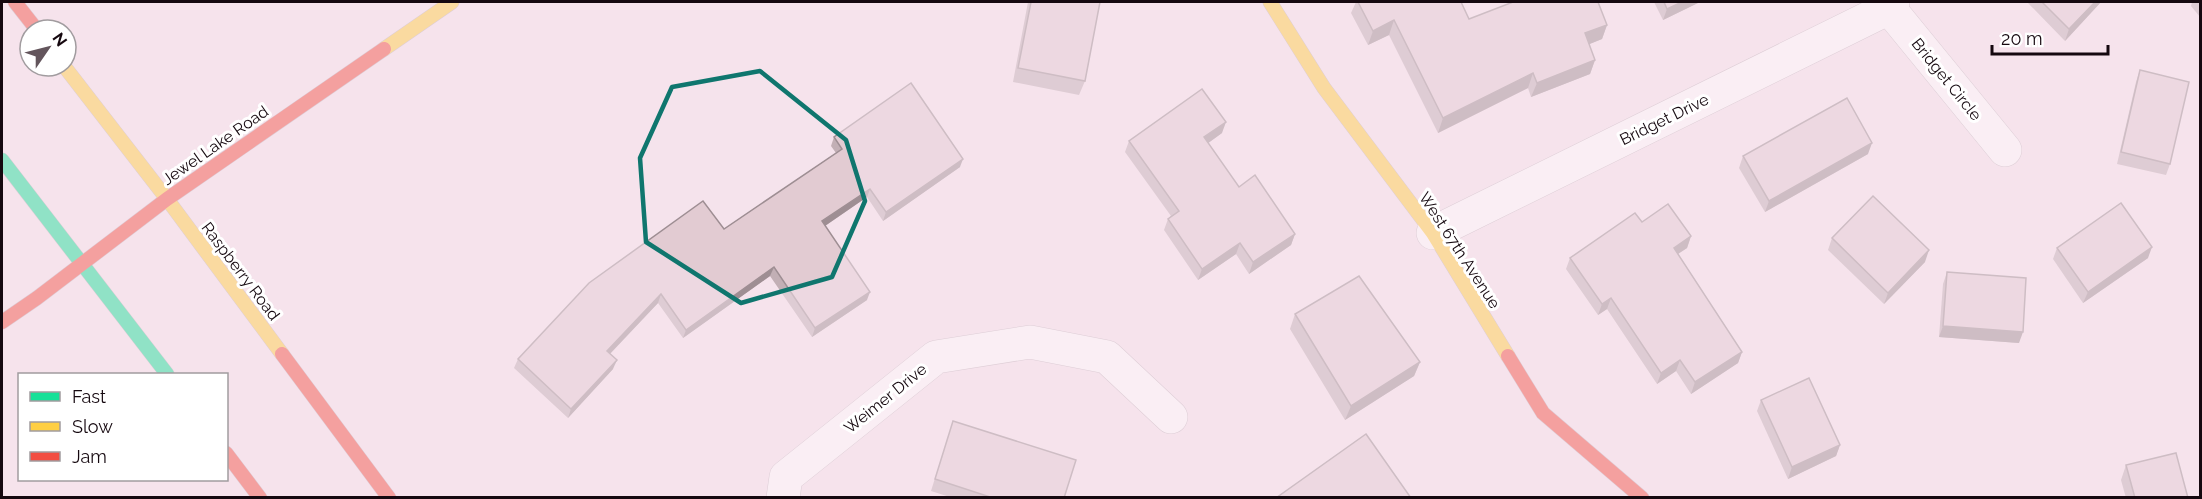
<svg xmlns="http://www.w3.org/2000/svg" width="2202" height="499" viewBox="0 0 2202 499" font-family="Raleway,sans-serif">
<style>
.lines{fill:none;stroke-linecap:round;stroke-linejoin:round}
.street-casing{stroke:#c2b3bb;stroke-width:34}
.fast-casing{stroke:#c2b3bb;stroke-width:15}
.slow-casing{stroke:#c2b3bb;stroke-width:15}
.jam-casing{stroke:#c2b3bb;stroke-width:15}
.street{stroke:#fefbfc;stroke-width:33}
.fast{stroke:#16e098;stroke-width:14}
.slow{stroke:#ffcf43;stroke-width:14}
.jam{stroke:#f24e42;stroke-width:14}
.wall{fill:#c2afb5}
.shaded-wall{fill:#9e8e93}
.building{fill:#e2cbd2;stroke:#9e8e93;stroke-width:1.5}
.marked{fill:none;stroke:#0f766e;stroke-width:4.5;stroke-linejoin:round}
.labels{text-anchor:middle;stroke-width:6;stroke-linejoin:round;paint-order:stroke}
.street-label{font-size:16px;fill:#15080f;stroke:#fff}
</style>
<rect width="100%" height="100%" fill="#f5e3ec"/>
<g class="lines">
<g class="street-casing">
<g id="street">
<path d="M 1889,8 L 2005,150"/>
<path d="M 1433,233 L 1889,8 L 1893,2"/>
<path d="M 783,498 L 786,477 L 936,357 L 1030,342 L 1107,357 L 1171,417"/>
</g>
</g>
<g class="fast-casing">
<path id="fast" d="M 2,160 L 167,374"/>
</g>
<g class="slow-casing">
<g id="slow">
<path d="M 1270,2 L 1324,88 L 1433,233 L 1508,356"/>
<path d="M 384,49 L 452,2"/>
<path d="M 64,66 L 167,199 L 282,354"/>
</g>
</g>
<g class="jam-casing">
<g id="jam">
<path d="M 15,2 L 37,30"/>
<path d="M 2,322 L 37,298 L 167,199 L 384,49"/>
<path d="M 282,354 L 389,498"/>
<path d="M 1508,356 L 1543,413 L 1642,498"/>
<path d="M 226,453 L 260,498"/>
</g>
</g>
<use href="#street" class="street"/>
<use href="#fast" class="fast"/>
<use href="#slow" class="slow"/>
<use href="#jam" class="jam"/>
</g>
<g class="wall">
<path d="M 1028,2 L 1100,2 L 1085,81 L 1079,95 L 1013,82 Z"/>
<path d="M 1356,2 L 1461,2 L 1469,19 L 1607,25 L 1602,39 L 1589,44 L 1595,60 L 1590,74 L 1531,97 L 1528,88 L 1438,133 L 1389,35 L 1368,45 L 1351,13 Z"/>
<path d="M 1654,2 L 1700,2 L 1663,20 Z"/>
<path d="M 2029,2 L 2101,2 L 2065,41 L 2028,3 Z"/>
<path d="M 2192,2 L 2200,2 L 2200,17 L 2191,6 Z"/>
<path d="M 2140,70 L 2170,164 L 2166,175 L 2117,164 L 2136,82 Z"/>
<path d="M 1222,133 L 1208,143 L 1239,187 L 1295,234 L 1291,245 L 1249,274 L 1236,254 L 1198,280 L 1164,230 L 1168,219 L 1171,216 L 1125,152 L 1129,141 Z"/>
<path d="M 834,137 L 960,167 L 883,221 L 867,197 L 825,226 L 867,300 L 812,337 L 770,276 L 683,338 L 658,303 L 610,354 L 613,369 L 568,418 L 514,368 L 518,359 L 724,229 L 836,153 L 831,146 Z"/>
<path d="M 1868,154 L 1765,212 L 1739,168 L 1743,156 Z"/>
<path d="M 1642,222 L 1691,236 L 1687,248 L 1678,254 L 1742,352 L 1738,363 L 1691,394 L 1676,371 L 1657,384 L 1607,309 L 1598,315 L 1566,269 L 1570,258 Z"/>
<path d="M 1832,238 L 1925,262 L 1884,304 L 1828,250 Z"/>
<path d="M 2057,248 L 2148,258 L 2083,303 L 2053,259 Z"/>
<path d="M 1947,272 L 2019,343 L 1939,337 L 1943,284 Z"/>
<path d="M 1295,314 L 1420,362 L 1414,376 L 1345,420 L 1290,329 Z"/>
<path d="M 1761,400 L 1840,445 L 1836,456 L 1788,479 L 1757,411 Z"/>
<path d="M 953,421 L 1064,498 L 953,498 L 931,491 Z"/>
<path d="M 2126,465 L 2188,498 L 2126,498 L 2121,480 Z"/>
</g>
<g class="shaded-wall">
<path d="M 1682,2 L 1700,2 L 1663,20 L 1667,9 Z"/>
<path d="M 2095,2 L 2101,2 L 2065,41 L 2069,29 Z"/>
<path d="M 1394,20 L 1389,35 L 1368,45 L 1373,31 Z"/>
<path d="M 1607,25 L 1602,39 L 1580,48 L 1585,33 Z"/>
<path d="M 1595,60 L 1590,74 L 1531,97 L 1537,83 Z"/>
<path d="M 1533,73 L 1528,88 L 1438,133 L 1443,118 Z"/>
<path d="M 1226,122 L 1222,133 L 1200,149 L 1204,137 Z"/>
<path d="M 1872,143 L 1868,154 L 1765,212 L 1769,201 Z"/>
<path d="M 963,159 L 960,167 L 883,221 L 886,212 Z"/>
<path d="M 870,189 L 867,197 L 819,230 L 822,221 Z"/>
<path d="M 1295,234 L 1291,245 L 1249,274 L 1253,262 Z"/>
<path d="M 1691,236 L 1687,248 L 1670,259 L 1674,248 Z"/>
<path d="M 1240,243 L 1236,254 L 1198,280 L 1202,269 Z"/>
<path d="M 2152,247 L 2148,258 L 2083,303 L 2088,292 Z"/>
<path d="M 1929,250 L 1925,262 L 1884,304 L 1888,293 Z"/>
<path d="M 774,267 L 770,276 L 683,338 L 686,330 Z"/>
<path d="M 870,292 L 867,300 L 812,337 L 815,328 Z"/>
<path d="M 661,294 L 658,303 L 604,360 L 607,351 Z"/>
<path d="M 1611,298 L 1607,309 L 1598,315 L 1602,304 Z"/>
<path d="M 1943,326 L 2023,332 L 2019,343 L 1939,337 Z"/>
<path d="M 1742,352 L 1738,363 L 1691,394 L 1695,382 Z"/>
<path d="M 617,360 L 613,369 L 568,418 L 571,409 Z"/>
<path d="M 1680,360 L 1676,371 L 1657,384 L 1661,373 Z"/>
<path d="M 1420,362 L 1414,376 L 1345,420 L 1351,406 Z"/>
<path d="M 1840,445 L 1836,456 L 1788,479 L 1792,467 Z"/>
</g>
<g class="building">
<path d="M 1031,2 L 1100,2 L 1085,81 L 1018,68 Z"/>
<path d="M 1358,2 L 1461,2 L 1469,19 L 1513,2 L 1598,2 L 1607,25 L 1585,33 L 1595,60 L 1537,83 L 1533,73 L 1443,118 L 1394,20 L 1373,31 Z"/>
<path d="M 1664,2 L 1682,2 L 1667,9 Z"/>
<path d="M 2042,2 L 2095,2 L 2069,29 Z"/>
<path d="M 2140,70 L 2189,82 L 2170,164 L 2121,152 Z"/>
<path d="M 911,83 L 963,159 L 886,212 L 870,189 L 822,221 L 870,292 L 815,328 L 774,267 L 686,330 L 661,294 L 607,351 L 617,360 L 571,409 L 518,359 L 589,283 L 703,201 L 724,229 L 842,149 L 834,137 Z"/>
<path d="M 1202,89 L 1226,122 L 1204,137 L 1239,187 L 1255,175 L 1295,234 L 1253,262 L 1240,243 L 1202,269 L 1168,219 L 1179,211 L 1129,141 Z"/>
<path d="M 1847,98 L 1872,143 L 1769,201 L 1743,156 Z"/>
<path d="M 1873,196 L 1929,250 L 1888,293 L 1832,238 Z"/>
<path d="M 2121,203 L 2152,247 L 2088,292 L 2057,248 Z"/>
<path d="M 1668,204 L 1691,236 L 1674,248 L 1742,352 L 1695,382 L 1680,360 L 1661,373 L 1611,298 L 1602,304 L 1570,258 L 1635,213 L 1642,222 Z"/>
<path d="M 1947,272 L 2026,278 L 2023,332 L 1943,326 Z"/>
<path d="M 1359,276 L 1420,362 L 1351,406 L 1295,314 Z"/>
<path d="M 1809,378 L 1840,445 L 1792,467 L 1761,400 Z"/>
<path d="M 953,421 L 1076,460 L 1064,498 L 993,498 L 935,479 Z"/>
<path d="M 1366,434 L 1411,498 L 1276,498 Z"/>
<path d="M 2176,453 L 2188,498 L 2135,498 L 2126,465 Z"/>
</g>
<path d="M0 0H2202V499H0ZM 760,71 L 846,140 L 865,201 L 832,277 L 741,303 L 646,242 L 640,158 L 672,87 Z" fill="#f5e3ec" fill-opacity=".55" fill-rule="evenodd"/>
<path class="marked" d="M 760,71 L 846,140 L 865,201 L 832,277 L 741,303 L 646,242 L 640,158 L 672,87 Z"/>
<g class="labels">
<g class="street-label">
<text transform="translate(1947 79) rotate(51)" y="6">Bridget Circle</text>
<text transform="translate(1664 119) rotate(-26)" y="6">Bridget Drive</text>
<text transform="translate(215 145) rotate(-35)" y="6">Jewel Lake Road</text>
<text transform="translate(1460 250) rotate(57)" y="6">West 67th Avenue</text>
<text transform="translate(241 271) rotate(53)" y="6">Raspberry Road</text>
<text transform="translate(885 398) rotate(-39)" y="6">Weimer Drive</text>
</g>
</g>
<rect width="2202" height="499" fill="none" stroke="#15080f" stroke-width="6"/>
<rect x="18" y="373" width="210" height="108" fill="#ffffff" stroke="#a19c9f" stroke-width="1.5"/>
<rect x="30" y="392" width="30" height="9" fill="#16e098" stroke="#a19c9f" stroke-width="1.5"/>
<text x="72" y="403" font-size="18" fill="#15080f">Fast</text>
<rect x="30" y="422" width="30" height="9" fill="#ffcf43" stroke="#a19c9f" stroke-width="1.5"/>
<text x="72" y="433" font-size="18" fill="#15080f">Slow</text>
<rect x="30" y="452" width="30" height="9" fill="#f24e42" stroke="#a19c9f" stroke-width="1.5"/>
<text x="72" y="463" font-size="18" fill="#15080f">Jam</text>
<g transform="translate(48 48) rotate(55)"><circle r="28" fill="#ffffff" stroke="#a19c9f" stroke-width="1.5"/>
<path d="M0-4.5L10 22L0 15L-10 22Z" fill="#63555c"/>
<text y="-9" font-size="16" font-weight="bold" text-anchor="middle" fill="#15080f">N</text>
</g>
<path d="M1992 45v9h116v-9" fill="none" stroke="#15080f" stroke-width="3"/>
<text x="2001" y="45" font-size="18" fill="#15080f" stroke="#ffffff" stroke-width="4.5" paint-order="stroke">20 m</text>
</svg>
